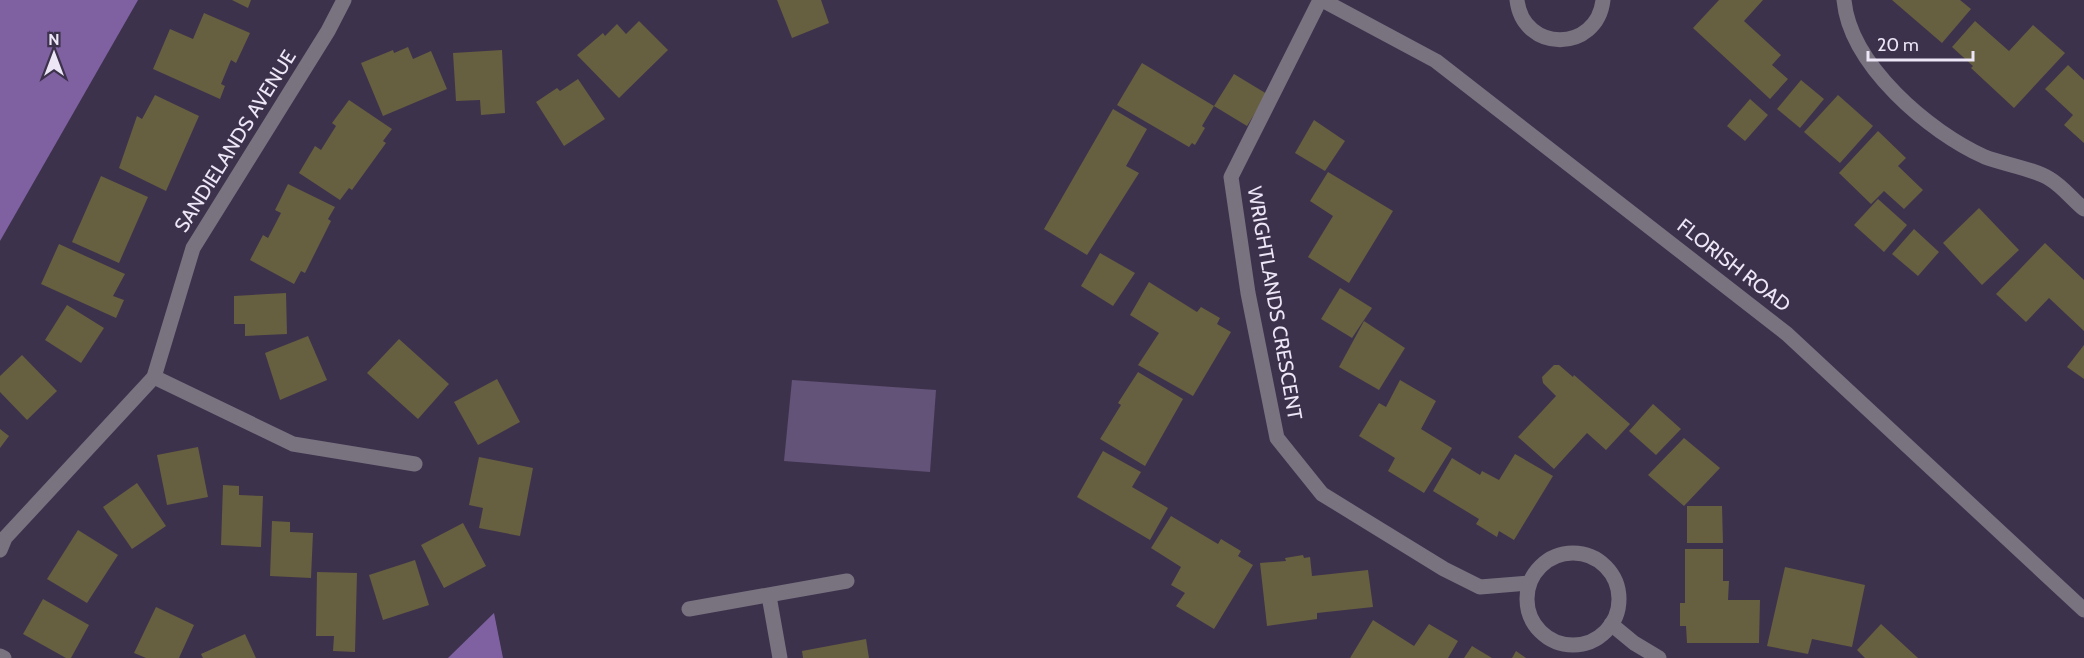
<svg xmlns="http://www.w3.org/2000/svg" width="2084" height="658" viewBox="0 0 2084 658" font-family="Cabin,sans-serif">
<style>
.green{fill:#635378}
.forest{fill:#7f61a2}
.building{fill:#665f40}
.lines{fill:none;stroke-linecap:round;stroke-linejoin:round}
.minor{stroke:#797380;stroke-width:15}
.labels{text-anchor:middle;stroke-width:4.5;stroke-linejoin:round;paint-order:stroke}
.street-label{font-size:20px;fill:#ece6f6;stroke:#3d324c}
</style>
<rect width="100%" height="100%" fill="#3d324c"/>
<path class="green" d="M 792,380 L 936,390 L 930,472 L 784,461 Z"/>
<g class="forest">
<path d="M 0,0 L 138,0 L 0,241 Z"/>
<path d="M 494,613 L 503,658 L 448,658 Z"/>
</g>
<g class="building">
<path d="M 232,0 L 251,0 L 248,8 Z"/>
<path d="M 777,0 L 821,0 L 829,23 L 792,38 Z"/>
<path d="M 1719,0 L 1763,0 L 1744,21 L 1781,55 L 1772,65 L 1788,79 L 1770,99 L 1693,28 Z"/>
<path d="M 1892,0 L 1960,0 L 1971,9 L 1942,43 Z"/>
<path d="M 204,13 L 250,33 L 236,63 L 231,60 L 221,84 L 225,86 L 220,99 L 153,69 L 170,29 L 193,39 Z"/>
<path d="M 639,21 L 668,50 L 619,98 L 577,55 L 603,33 L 605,36 L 617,24 L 626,34 Z"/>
<path d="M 1975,21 L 2009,51 L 2033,25 L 2065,53 L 2014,108 L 1971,68 L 1973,66 L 1952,47 Z"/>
<path d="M 408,47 L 413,59 L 431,51 L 447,89 L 383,116 L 361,63 L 393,50 L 394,53 Z"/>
<path d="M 502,50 L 505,113 L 481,115 L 480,100 L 456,101 L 453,53 Z"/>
<path d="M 1142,63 L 1214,106 L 1202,126 L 1205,128 L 1195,145 L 1192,143 L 1189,147 L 1117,105 Z"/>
<path d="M 2068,65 L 2084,80 L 2084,143 L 2064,125 L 2073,115 L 2045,89 Z"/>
<path d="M 1234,74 L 1267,94 L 1247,126 L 1214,106 Z"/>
<path d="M 578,79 L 605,119 L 564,146 L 536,102 L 557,88 L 560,91 Z"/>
<path d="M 1801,80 L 1824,99 L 1800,128 L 1777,109 Z"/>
<path d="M 155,95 L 199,116 L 166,191 L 119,168 L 137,116 L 142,119 Z"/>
<path d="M 1838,95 L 1873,126 L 1840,163 L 1804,132 Z"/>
<path d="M 1750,99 L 1768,115 L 1745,141 L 1727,126 Z"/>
<path d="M 349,100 L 392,129 L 383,141 L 386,143 L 352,190 L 349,188 L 340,200 L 299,173 L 315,146 L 321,150 L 336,126 L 332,123 Z"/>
<path d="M 1113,109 L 1147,129 L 1126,166 L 1139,173 L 1087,255 L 1044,229 Z"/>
<path d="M 1314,120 L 1345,141 L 1325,171 L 1295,153 Z"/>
<path d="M 1878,131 L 1906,158 L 1898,166 L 1923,190 L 1904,209 L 1884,191 L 1871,204 L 1839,173 Z"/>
<path d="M 1328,172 L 1393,211 L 1349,283 L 1308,257 L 1333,216 L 1310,201 Z"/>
<path d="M 101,176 L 148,197 L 119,263 L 72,242 Z"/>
<path d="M 288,184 L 335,207 L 328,219 L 331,221 L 305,273 L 301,271 L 294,284 L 250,260 L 263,235 L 268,238 L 281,213 L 275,210 Z"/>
<path d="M 1878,199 L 1907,225 L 1884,252 L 1854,225 Z"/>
<path d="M 1979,208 L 2019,250 L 1982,285 L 1943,243 Z"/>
<path d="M 1914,229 L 1939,252 L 1918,276 L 1892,254 Z"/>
<path d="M 2045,243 L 2084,280 L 2084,331 L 2049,298 L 2026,322 L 1996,294 Z"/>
<path d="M 59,244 L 125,274 L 113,296 L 124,300 L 116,318 L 41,284 Z"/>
<path d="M 1100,253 L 1135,273 L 1113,306 L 1081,286 Z"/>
<path d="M 1149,282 L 1197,312 L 1201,307 L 1220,318 L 1217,324 L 1231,332 L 1193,396 L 1138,365 L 1159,333 L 1130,315 Z"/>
<path d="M 1340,288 L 1372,308 L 1352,338 L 1321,319 Z"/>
<path d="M 286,293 L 287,334 L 245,336 L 245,324 L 234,324 L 234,296 Z"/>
<path d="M 67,305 L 104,328 L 81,363 L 45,340 Z"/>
<path d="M 1364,321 L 1405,348 L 1379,390 L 1339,367 Z"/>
<path d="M 308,336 L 327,380 L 280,400 L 265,353 Z"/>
<path d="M 399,339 L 449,384 L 418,419 L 367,373 Z"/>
<path d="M 2084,345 L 2084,379 L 2067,367 Z"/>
<path d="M 22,355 L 57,391 L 27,420 L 0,392 L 0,376 Z"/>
<path d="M 1554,365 L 1559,365 L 1573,377 L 1574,375 L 1630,424 L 1606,450 L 1587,433 L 1554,469 L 1518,437 L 1556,396 L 1543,383 L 1542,377 Z"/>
<path d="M 1138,372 L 1183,399 L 1145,466 L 1100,439 L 1121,405 L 1118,403 Z"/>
<path d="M 497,379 L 520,422 L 478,445 L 454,402 Z"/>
<path d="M 1400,380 L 1436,401 L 1421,429 L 1452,448 L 1424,493 L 1388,471 L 1395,458 L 1359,436 L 1379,403 L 1386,407 Z"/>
<path d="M 1653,404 L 1681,429 L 1656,455 L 1629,431 Z"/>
<path d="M 0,429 L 9,436 L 0,448 Z"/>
<path d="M 1684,438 L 1720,468 L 1684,506 L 1648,475 Z"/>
<path d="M 198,447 L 208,497 L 167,505 L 157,455 Z"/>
<path d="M 1103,451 L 1141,472 L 1132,487 L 1168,508 L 1150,540 L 1077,497 Z"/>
<path d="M 1515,454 L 1553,476 L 1514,540 L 1499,531 L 1497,537 L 1476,524 L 1479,519 L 1433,491 L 1452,458 L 1480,475 L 1482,471 L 1499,480 Z"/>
<path d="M 479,457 L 533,468 L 520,536 L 479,528 L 483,508 L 469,505 Z"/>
<path d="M 137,483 L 166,526 L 132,549 L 103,507 Z"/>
<path d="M 223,485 L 239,486 L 239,495 L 263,496 L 261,547 L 221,545 Z"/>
<path d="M 1687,506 L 1722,506 L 1723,543 L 1687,543 Z"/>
<path d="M 1171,516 L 1218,544 L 1221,539 L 1241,551 L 1238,556 L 1253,565 L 1214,629 L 1176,606 L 1185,593 L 1171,585 L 1181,567 L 1151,548 Z"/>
<path d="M 272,521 L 290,522 L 290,532 L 313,533 L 311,578 L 270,576 Z"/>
<path d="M 463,523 L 486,566 L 444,588 L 421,545 Z"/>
<path d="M 78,530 L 118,555 L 87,603 L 47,579 Z"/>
<path d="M 1685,549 L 1723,549 L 1723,581 L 1729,581 L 1728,600 L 1760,600 L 1759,643 L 1687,643 L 1686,626 L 1680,626 L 1680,603 L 1685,603 Z"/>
<path d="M 1303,555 L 1304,558 L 1310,557 L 1312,576 L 1368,570 L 1373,607 L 1317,613 L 1317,619 L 1267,626 L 1260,563 L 1286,561 L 1285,558 Z"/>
<path d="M 415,560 L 429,605 L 383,620 L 369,575 Z"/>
<path d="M 1785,567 L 1865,585 L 1852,647 L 1812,639 L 1808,654 L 1767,646 Z"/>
<path d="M 317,572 L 357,573 L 355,652 L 333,651 L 334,636 L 316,636 Z"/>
<path d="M 43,599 L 89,625 L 71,658 L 66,658 L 23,634 Z"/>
<path d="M 156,607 L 194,625 L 179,658 L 146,658 L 134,653 Z"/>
<path d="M 1373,620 L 1414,646 L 1429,624 L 1458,641 L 1448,658 L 1350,658 Z"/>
<path d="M 1881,624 L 1918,658 L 1865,658 L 1857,650 Z"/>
<path d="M 245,634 L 256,658 L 203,658 L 201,654 Z"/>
<path d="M 866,639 L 869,658 L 803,658 L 802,651 Z"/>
<path d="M 1472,646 L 1492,658 L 1464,658 Z"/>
<path d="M 1516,651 L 1526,658 L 1512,658 Z"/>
</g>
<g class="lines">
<g class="minor">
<path d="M 1320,0 L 1231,177 L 1248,293 L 1277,438 L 1322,494 L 1444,569 L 1480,587 L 1528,583"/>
<path d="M 1322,0 L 1436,61 L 1787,334 L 2084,610"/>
<path d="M 1517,0 C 1523,53 1597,53 1603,0"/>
<path d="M 1844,0 C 1850,65 1929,132 1985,157 C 2003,164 2035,169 2050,179 C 2062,186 2073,200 2084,209"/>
<path d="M 154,377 L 293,444 L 415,464"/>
<path d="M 0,550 L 5,538 L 154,377 L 193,248 L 328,31 L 344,0"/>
<circle cx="1573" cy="599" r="46"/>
<path d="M 769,596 L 780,658"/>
<path d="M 689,609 L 847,581"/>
<path d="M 1611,624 L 1634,643 L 1659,658"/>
<path d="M 0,656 L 4,658"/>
</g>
</g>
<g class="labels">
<g class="street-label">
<text transform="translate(235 141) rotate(-58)" y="7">SANDIELANDS AVENUE</text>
<text transform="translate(1734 265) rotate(38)" y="7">FLORISH ROAD</text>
<text transform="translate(1275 303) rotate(80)" y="7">WRIGHTLANDS CRESCENT</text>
</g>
</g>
<g transform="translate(54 54)" stroke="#3d324c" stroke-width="4.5" paint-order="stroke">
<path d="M0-4.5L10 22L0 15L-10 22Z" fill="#ece6f6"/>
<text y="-9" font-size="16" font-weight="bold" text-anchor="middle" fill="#ece6f6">N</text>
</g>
<path d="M1868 51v9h105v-9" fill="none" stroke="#ece6f6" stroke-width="3"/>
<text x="1877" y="51" font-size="18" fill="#ece6f6" stroke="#3d324c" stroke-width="4.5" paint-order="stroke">20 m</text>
</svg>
